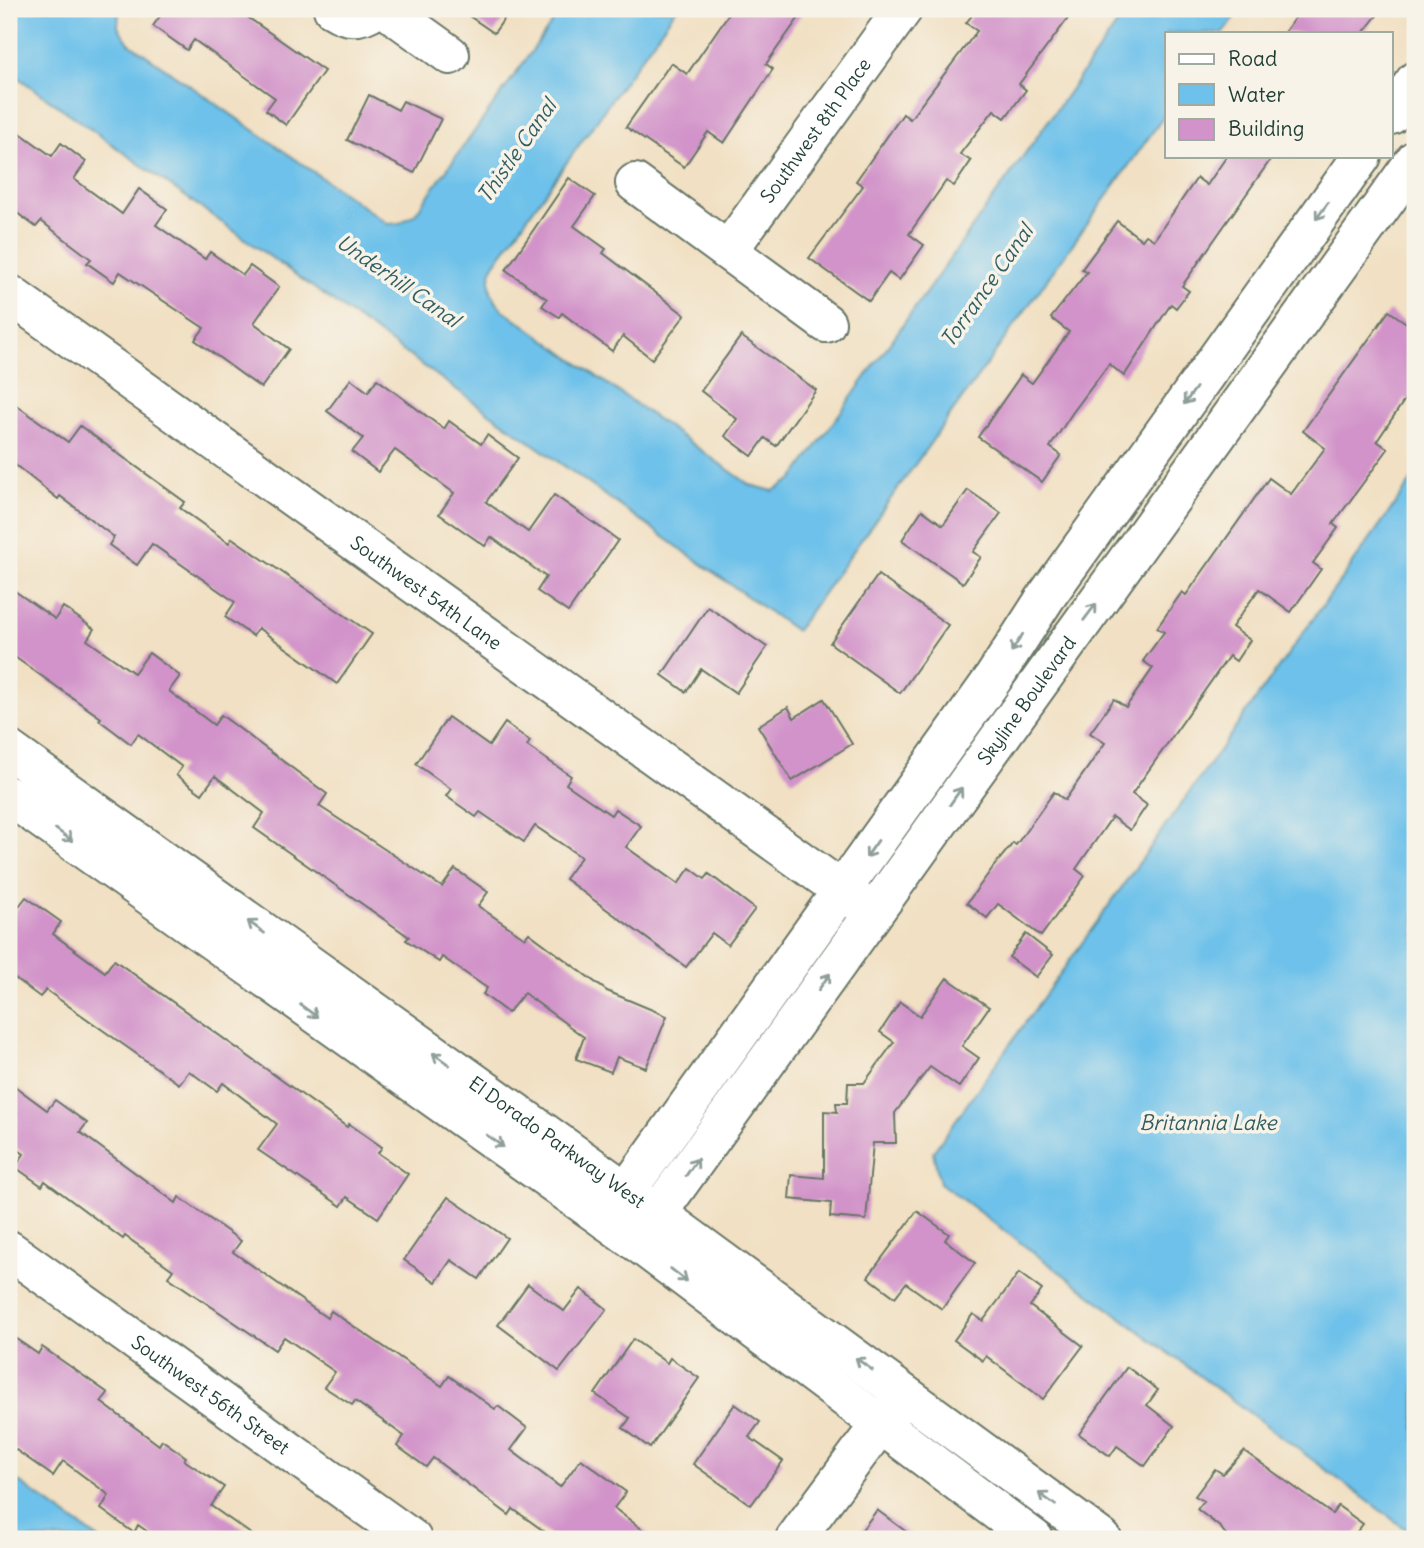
<svg xmlns="http://www.w3.org/2000/svg" width="1424" height="1548" viewBox="0 0 1424 1548" font-family="Delius,sans-serif">
<style>
.water{fill:#6dc1ea;stroke:#467f8f;stroke-width:2}
.building{fill:#d193c9}
.lines{fill:none;stroke-linecap:round;stroke-linejoin:round}
.minor-casing{stroke:#687666;stroke-width:42}
.minor{stroke:#fff;stroke-width:38}
.oneway{stroke:#8f9e9a}
.labels{text-anchor:middle;stroke-width:7;stroke-linejoin:round;paint-order:stroke}
.street-label{font-size:19px;fill:#1f3d34;stroke:#f7f3e8}
.water-label{font-size:21px;font-style:italic;fill:#325e62;stroke:#f7f3e8}
</style>
<rect width="100%" height="100%" fill="#f7f3e8"/>
<filter id="ink" filterUnits="userSpaceOnUse"><feTurbulence type="fractalNoise" baseFrequency=".0143" numOctaves="2"/><feDisplacementMap in="SourceGraphic" scale="14" xChannelSelector="R" yChannelSelector="G"/><feConvolveMatrix kernelMatrix="1 2 1 2 8 2 1 2 1" color-interpolation-filters="sRGB"/></filter>
<filter id="wash" filterUnits="userSpaceOnUse"><feTurbulence type="fractalNoise" baseFrequency=".00686" numOctaves="4" result="noise"/><feDisplacementMap in="SourceGraphic" scale="28" xChannelSelector="R" yChannelSelector="G"/><feGaussianBlur stdDeviation="1.57" result="paint"/><feColorMatrix in="noise" values="0 0 0 0 0 0 0 0 0 0 0 0 0 0 0 0 0 1.4 0 .05"/><feComposite in="paint" operator="in"/></filter>
<g filter="url(#wash)">
<rect width="100%" height="100%" fill="#f1e0c3"/>
<g class="water">
<path d="M 9,9 L 119,9 L 118,27 L 129,43 L 388,224 L 400,223 L 415,214 L 562,9 L 676,9 L 493,266 C 487,284 489,295 502,309 L 750,485 L 773,491 L 793,479 L 1128,9 L 1241,9 L 1223,33 L 1167,33 L 1167,112 L 796,631 L 9,71 Z"/>
<path d="M 1415,476 L 1415,1536 L 940,1183 L 933,1152 Z"/>
<path d="M 9,1475 L 99,1539 L 9,1539 Z"/>
</g>
<g id="blocks">
<g class="building">
<path d="M 165,9 L 236,9 L 324,71 L 286,125 L 266,110 L 275,98 L 194,40 L 187,50 L 153,26 Z"/>
<path d="M 459,9 L 511,9 L 494,33 Z"/>
<path d="M 732,9 L 805,9 L 766,64 L 773,69 L 724,143 L 708,132 L 684,167 L 626,127 L 671,63 L 687,74 Z"/>
<path d="M 977,9 L 1075,9 L 1019,84 L 1026,90 L 1005,118 L 994,110 L 960,154 L 971,161 L 954,186 L 946,181 L 909,234 L 924,245 L 899,280 L 889,273 L 869,301 L 809,258 L 863,186 L 856,181 L 903,114 L 910,119 L 977,31 L 966,23 Z"/>
<path d="M 1301,9 L 1382,9 L 1363,33 L 1284,33 Z"/>
<path d="M 369,95 L 398,110 L 403,101 L 441,119 L 414,173 L 347,140 Z"/>
<path d="M 9,125 L 52,156 L 61,143 L 86,162 L 74,179 L 122,214 L 139,189 L 167,209 L 156,225 L 205,259 L 210,252 L 243,275 L 250,266 L 279,287 L 254,323 L 289,349 L 261,388 L 195,340 L 204,328 L 120,272 L 114,282 L 87,263 L 91,259 L 41,221 L 36,227 L 9,207 Z"/>
<path d="M 1227,156 L 1273,156 L 1182,286 L 1189,291 L 1176,308 L 1171,304 L 1124,376 L 1109,364 L 1073,412 L 1050,447 L 1061,455 L 1042,482 L 978,437 L 1021,375 L 1032,383 L 1069,332 L 1051,318 L 1087,272 L 1082,269 L 1117,221 L 1142,240 L 1146,235 L 1154,240 L 1197,178 L 1207,185 Z"/>
<path d="M 569,178 L 595,196 L 574,226 L 606,249 L 603,253 L 685,315 L 652,359 L 623,336 L 612,351 L 562,313 L 559,317 L 542,306 L 547,299 L 506,270 Z"/>
<path d="M 1389,311 L 1415,329 L 1415,404 L 1406,398 L 1377,441 L 1388,449 L 1333,524 L 1338,528 L 1313,563 L 1321,569 L 1291,612 L 1259,589 L 1232,627 L 1250,640 L 1236,661 L 1229,656 L 1132,794 L 1147,805 L 1130,830 L 1112,817 L 1076,869 L 1085,876 L 1041,936 L 998,904 L 987,918 L 967,903 L 994,866 L 1013,843 L 1016,845 L 1054,792 L 1065,800 L 1105,743 L 1090,733 L 1114,699 L 1126,707 L 1153,668 L 1143,661 L 1164,632 L 1157,628 L 1182,592 L 1186,595 L 1269,478 L 1291,494 L 1325,448 L 1303,431 Z"/>
<path d="M 741,336 L 816,390 L 776,446 L 765,438 L 752,456 L 725,436 L 737,419 L 701,391 Z"/>
<path d="M 351,379 L 368,392 L 377,379 L 444,429 L 449,421 L 481,444 L 487,435 L 518,458 L 486,502 L 528,532 L 554,495 L 618,540 L 568,612 L 537,591 L 546,577 L 491,537 L 485,546 L 439,514 L 454,493 L 395,450 L 378,472 L 352,452 L 363,438 L 327,411 Z"/>
<path d="M 9,400 L 68,442 L 80,426 L 185,502 L 180,508 L 229,543 L 232,538 L 372,634 L 337,684 L 258,628 L 253,636 L 225,617 L 235,602 L 152,544 L 137,565 L 109,545 L 114,537 L 60,496 L 58,499 L 9,460 Z"/>
<path d="M 968,490 L 1001,513 L 973,552 L 981,557 L 963,583 L 902,540 L 922,510 L 943,525 Z"/>
<path d="M 878,575 L 948,625 L 900,693 L 830,643 Z"/>
<path d="M 9,587 L 55,619 L 63,607 L 94,629 L 87,640 L 134,673 L 149,653 L 180,676 L 169,691 L 214,725 L 221,715 L 327,794 L 319,806 L 442,887 L 455,869 L 488,892 L 478,906 L 525,938 L 529,933 L 607,991 L 667,1016 L 646,1068 L 617,1057 L 611,1072 L 576,1059 L 584,1037 L 524,993 L 508,1013 L 483,994 L 487,988 L 442,957 L 439,962 L 406,940 L 409,937 L 254,828 L 264,813 L 215,776 L 202,794 L 176,775 L 182,767 L 138,734 L 131,744 L 99,720 L 101,718 L 9,653 Z"/>
<path d="M 708,607 L 767,647 L 736,693 L 701,669 L 686,692 L 662,675 Z"/>
<path d="M 824,699 L 852,744 L 792,781 L 758,726 L 788,707 L 794,718 Z"/>
<path d="M 448,717 L 489,746 L 505,723 L 530,741 L 527,746 L 571,776 L 566,784 L 611,815 L 615,809 L 641,826 L 626,847 L 678,884 L 690,868 L 705,879 L 709,874 L 755,909 L 728,945 L 712,933 L 686,967 L 565,879 L 581,857 L 535,826 L 524,842 L 480,812 L 476,817 L 446,796 L 451,789 L 416,764 Z"/>
<path d="M 26,897 L 61,922 L 53,934 L 105,972 L 114,960 L 347,1127 L 349,1124 L 382,1147 L 378,1153 L 408,1174 L 378,1218 L 347,1197 L 341,1206 L 258,1150 L 277,1124 L 223,1083 L 217,1091 L 189,1071 L 179,1084 L 46,990 L 40,997 L 9,974 L 9,919 Z"/>
<path d="M 1026,934 L 1053,955 L 1036,977 L 1009,957 Z"/>
<path d="M 947,978 L 989,1007 L 962,1046 L 979,1058 L 959,1087 L 930,1067 L 895,1113 L 896,1143 L 873,1143 L 866,1220 L 830,1217 L 831,1203 L 789,1199 L 791,1175 L 824,1178 L 824,1111 L 837,1112 L 836,1103 L 847,1103 L 848,1083 L 864,1083 L 894,1042 L 880,1032 L 900,1002 L 920,1016 Z"/>
<path d="M 9,1082 L 47,1110 L 55,1100 L 87,1123 L 80,1132 L 176,1203 L 179,1197 L 241,1241 L 233,1252 L 327,1318 L 331,1311 L 442,1386 L 449,1376 L 495,1409 L 498,1406 L 527,1428 L 511,1450 L 560,1487 L 581,1459 L 626,1492 L 614,1508 L 655,1539 L 555,1539 L 513,1509 L 509,1515 L 433,1458 L 426,1467 L 397,1446 L 404,1436 L 355,1401 L 352,1405 L 324,1387 L 335,1372 L 284,1337 L 275,1350 L 168,1277 L 173,1270 L 125,1236 L 123,1239 L 45,1181 L 42,1186 L 15,1167 L 24,1154 L 9,1143 Z"/>
<path d="M 448,1197 L 507,1238 L 479,1279 L 451,1260 L 436,1282 L 404,1260 Z"/>
<path d="M 917,1211 L 949,1234 L 945,1240 L 975,1263 L 942,1309 L 906,1283 L 895,1297 L 868,1277 Z"/>
<path d="M 1019,1273 L 1042,1290 L 1030,1306 L 1083,1346 L 1043,1399 L 986,1356 L 983,1361 L 954,1340 L 973,1314 L 983,1321 Z"/>
<path d="M 528,1284 L 564,1311 L 581,1289 L 607,1309 L 559,1371 L 498,1325 Z"/>
<path d="M 9,1334 L 38,1354 L 42,1347 L 61,1360 L 108,1393 L 101,1402 L 159,1445 L 162,1440 L 186,1457 L 184,1460 L 224,1487 L 211,1506 L 258,1539 L 158,1539 L 138,1525 L 134,1533 L 101,1509 L 109,1495 L 63,1461 L 53,1476 L 9,1445 Z"/>
<path d="M 633,1339 L 667,1363 L 670,1358 L 699,1378 L 650,1448 L 623,1428 L 630,1418 L 595,1394 Z"/>
<path d="M 1127,1367 L 1158,1390 L 1147,1405 L 1174,1426 L 1145,1466 L 1117,1446 L 1110,1456 L 1079,1434 Z"/>
<path d="M 735,1404 L 760,1422 L 749,1437 L 783,1461 L 751,1505 L 693,1464 Z"/>
<path d="M 1244,1451 L 1332,1514 L 1338,1506 L 1363,1524 L 1351,1539 L 1229,1539 L 1221,1528 L 1197,1509 L 1204,1501 L 1195,1496 L 1215,1469 L 1223,1474 Z"/>
<path d="M 877,1510 L 916,1539 L 855,1539 Z"/>
</g>
</g>
</g>
<g filter="url(#ink)">
<use href="#blocks" fill-opacity="0" stroke="#687666" stroke-width="2"/>
<g class="lines">
<g class="minor-casing">
<g id="minor">
<path d="M 333,9 C 347,18 360,19 374,9"/>
<path d="M 386,9 L 450,55"/>
<path d="M 1391,115 L 1415,81"/>
<path d="M 635,183 L 826,323"/>
<path id="s1" d="M 728,251 L 903,9"/>
<path id="s2" d="M 9,294 L 864,906"/>
<path id="s3" d="M 9,750 L 658,1214 L 1102,1539"/>
<path d="M 9,796 L 637,1242 L 1034,1539"/>
<path d="M 606,1220 L 993,679 L 1046,597 L 1362,156"/>
<path id="s4" d="M 637,1242 L 1415,160"/>
<path id="s5" d="M 9,1250 L 412,1539"/>
<path d="M 795,1539 L 896,1403"/>
</g>
</g>
<use href="#minor" class="minor"/>
</g>
<defs><path id="oneway-shaft" d="M-6 0H5M1.5-3L5.5 0L1.5 3" fill="none" stroke-width="1.6" stroke-linecap="round" stroke-linejoin="round" transform="scale(1.75)"/></defs>
<g class="oneway">
<use href="#oneway-shaft" transform="translate(1322 211) rotate(126)"/>
<use href="#oneway-shaft" transform="translate(1190 396) rotate(126)"/>
<use href="#oneway-shaft" transform="translate(1090 612) rotate(-53)"/>
<use href="#oneway-shaft" transform="translate(1017 643) rotate(123)"/>
<use href="#oneway-shaft" transform="translate(956 796) rotate(-55)"/>
<use href="#oneway-shaft" transform="translate(64 835) rotate(36)"/>
<use href="#oneway-shaft" transform="translate(872 849) rotate(125)"/>
<use href="#oneway-shaft" transform="translate(256 927) rotate(-144)"/>
<use href="#oneway-shaft" transform="translate(824 982) rotate(-55)"/>
<use href="#oneway-shaft" transform="translate(309 1011) rotate(36)"/>
<use href="#oneway-shaft" transform="translate(441 1059) rotate(-144)"/>
<use href="#oneway-shaft" transform="translate(495 1141) rotate(35)"/>
<use href="#oneway-shaft" transform="translate(692 1167) rotate(-55)"/>
<use href="#oneway-shaft" transform="translate(679 1275) rotate(38)"/>
<use href="#oneway-shaft" transform="translate(864 1364) rotate(-144)"/>
<use href="#oneway-shaft" transform="translate(1047 1499) rotate(-144)"/>
</g>
</g>
<g class="labels">
<g class="street-label">
<text dy="7" stroke="none"><textPath href="#s1" startOffset="149">Southwest 8th Place</textPath></text>
<text dy="7" stroke="none"><textPath href="#s2" startOffset="513">Southwest 54th Lane</textPath></text>
<text dy="7" stroke="none"><textPath href="#s4" startOffset="667">Skyline Boulevard</textPath></text>
<text dy="7" stroke="none"><textPath href="#s3" startOffset="674">El Dorado Parkway West</textPath></text>
<text dy="7" stroke="none"><textPath href="#s5" startOffset="248">Southwest 56th Street</textPath></text>
</g>
<g class="water-label">
<text transform="translate(517 151) rotate(-55)" y="7">Thistle Canal</text>
<text transform="translate(398 281) rotate(35)" y="7">Underhill Canal</text>
<text transform="translate(987 286) rotate(-55)" y="7">Torrance Canal</text>
<text x="1208" y="1130">Britannia Lake</text>
</g>
</g>
<rect width="1424" height="1548" fill="none" stroke="#f7f3e8" stroke-width="35"/>
<rect x="1165" y="32" width="228" height="126" fill="#f7f3e8" stroke="#a1aaa0" stroke-width="2"/>
<rect x="1179" y="54" width="35" height="10" fill="#ffffff" stroke="#a1aaa0" stroke-width="2"/>
<text x="1228" y="66" font-size="21" fill="#1f3d34">Road</text>
<rect x="1179" y="84" width="35" height="21" fill="#6dc1ea" stroke="#a1aaa0" stroke-width="2"/>
<text x="1228" y="102" font-size="21" fill="#1f3d34">Water</text>
<rect x="1179" y="119" width="35" height="21" fill="#d193c9" stroke="#a1aaa0" stroke-width="2"/>
<text x="1228" y="136" font-size="21" fill="#1f3d34">Building</text>
</svg>
